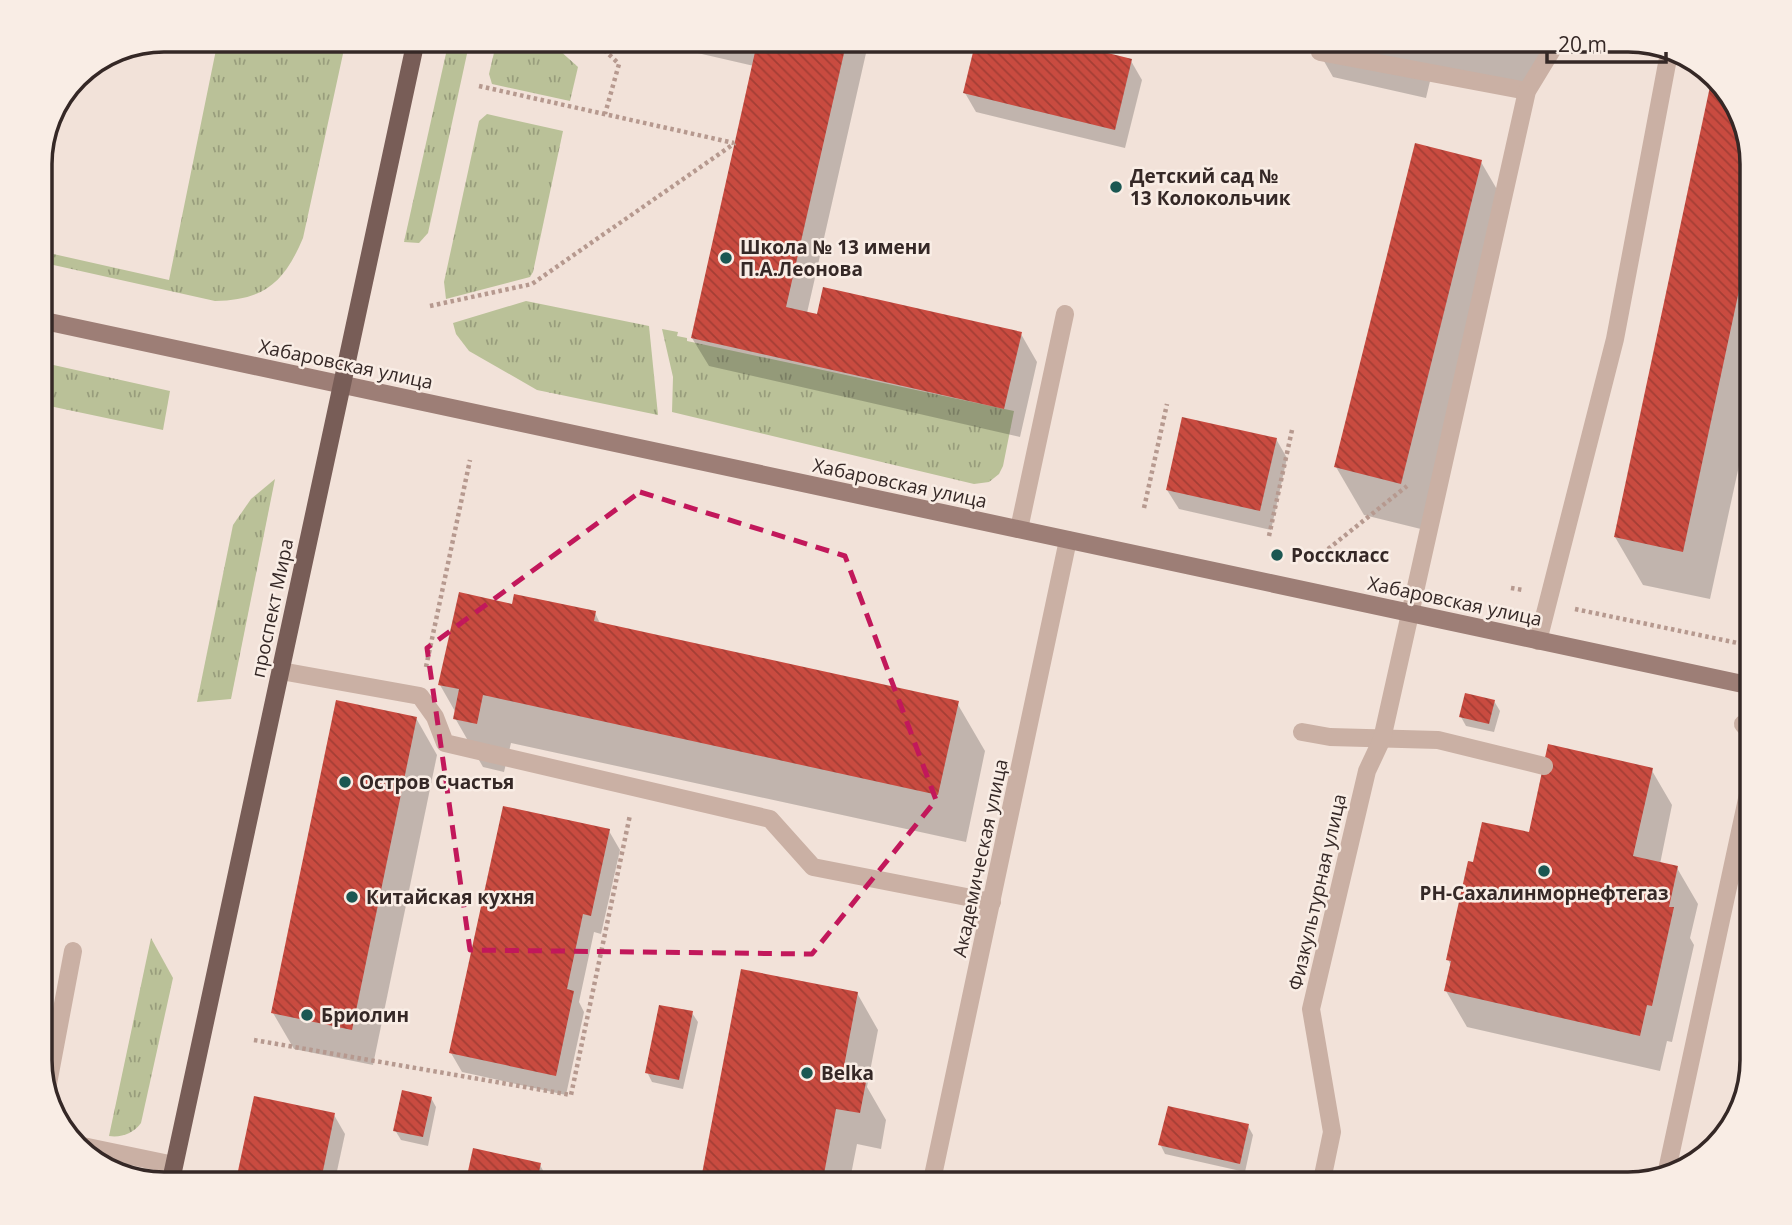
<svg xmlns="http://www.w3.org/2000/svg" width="1792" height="1225" viewBox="0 0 1792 1225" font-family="'Open Sans',sans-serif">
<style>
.grass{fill:url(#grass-tufts)}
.shadow{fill:#0003}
.building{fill:url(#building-back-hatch)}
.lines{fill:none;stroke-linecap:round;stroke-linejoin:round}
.path{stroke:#b6998f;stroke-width:4.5;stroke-dasharray:3.5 3.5;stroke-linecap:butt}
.lane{stroke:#cab0a4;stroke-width:18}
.secondary{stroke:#9d7e76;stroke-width:18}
.primary{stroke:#785d57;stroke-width:18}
.marked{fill:none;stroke:#c2185b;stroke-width:5;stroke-dasharray:14 9;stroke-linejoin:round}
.poi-dot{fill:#1b5752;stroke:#f9ede5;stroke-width:2.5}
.labels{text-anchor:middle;stroke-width:5;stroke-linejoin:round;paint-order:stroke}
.poi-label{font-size:19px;font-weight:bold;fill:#352826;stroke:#f9ede5;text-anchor:start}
.street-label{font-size:19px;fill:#352826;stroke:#f9ede5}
.rim{fill:none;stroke:#352826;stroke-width:3.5}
</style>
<defs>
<pattern id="grass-tufts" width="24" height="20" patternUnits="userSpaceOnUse" patternTransform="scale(1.75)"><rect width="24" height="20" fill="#bac198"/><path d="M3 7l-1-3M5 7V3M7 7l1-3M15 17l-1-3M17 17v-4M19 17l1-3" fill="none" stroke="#989d7c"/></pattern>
<pattern id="building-back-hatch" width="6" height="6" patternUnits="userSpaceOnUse" patternTransform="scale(1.75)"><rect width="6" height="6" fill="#c94b40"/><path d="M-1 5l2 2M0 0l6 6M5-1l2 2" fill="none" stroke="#a43e35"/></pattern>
</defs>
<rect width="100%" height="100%" fill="#f2e2d9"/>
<g class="grass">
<path d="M 218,40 L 346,40 L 303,238 C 284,283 264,300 215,301 L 40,262 L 40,251 L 169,280 Z"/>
<path d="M 449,40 L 470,40 L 428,233 L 419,243 L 404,242 Z"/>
<path d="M 497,40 L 548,40 L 578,67 L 570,101 L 492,84 L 489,74 Z"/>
<path d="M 487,114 L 563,131 L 533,272 L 530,277 L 446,299 L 444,282 L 479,121 Z"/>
<path d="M 526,301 L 649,326 L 658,415 L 537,390 L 469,351 L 456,334 L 453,323 Z"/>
<path d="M 662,329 L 678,332 L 677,336 L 687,338 L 687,341 L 1014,411 L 1003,466 L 999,474 L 989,482 L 974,484 L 672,412 L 673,377 Z"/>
<path d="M 40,362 L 170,391 L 163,430 L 40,404 Z"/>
<path d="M 275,479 L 231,699 L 197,702 L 233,525 L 251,499 Z"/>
<path d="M 151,938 L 173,978 L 141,1123 C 134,1133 121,1138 109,1136 Z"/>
</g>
<g class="shadow">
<path d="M 641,40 L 869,40 L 807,313 L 1021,334 L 1037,362 L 1020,437 L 709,366 L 692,338 L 754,66 Z"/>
<path d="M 1312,40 L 1546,40 L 1533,100 L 1431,77 L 1426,98 L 1333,77 Z"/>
<path d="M 1131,61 L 1142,80 L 1125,148 L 976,112 L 965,93 Z"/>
<path d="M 1713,79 L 1735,103 L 1752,164 L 1752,406 L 1710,599 L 1643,585 L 1615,537 Z"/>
<path d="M 1481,162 L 1509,210 L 1429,531 L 1364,515 L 1336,467 Z"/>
<path d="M 1276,439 L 1287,458 L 1271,530 L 1179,509 L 1167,490 Z"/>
<path d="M 514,606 L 595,613 L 601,625 L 957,703 L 985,751 L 966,842 L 511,743 L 504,772 L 483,767 L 455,718 L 456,713 L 440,685 Z"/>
<path d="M 1494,701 L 1500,711 L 1494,732 L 1466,726 L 1461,717 Z"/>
<path d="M 416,718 L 437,755 L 373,1065 L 294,1049 L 273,1013 Z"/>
<path d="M 1651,769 L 1672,805 L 1660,864 L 1677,868 L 1698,904 L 1690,938 L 1694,945 L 1672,1042 L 1667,1041 L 1660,1071 L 1467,1027 L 1446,991 L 1451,966 L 1448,959 L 1474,864 Z"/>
<path d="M 609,831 L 620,850 L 601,934 L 594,932 L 579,1002 L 584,1012 L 566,1095 L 462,1072 L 451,1053 Z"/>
<path d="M 857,993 L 878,1030 L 867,1087 L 886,1120 L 881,1149 L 857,1144 L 849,1185 L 706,1185 L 703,1179 Z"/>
<path d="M 692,1013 L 698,1022 L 683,1089 L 652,1082 L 647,1072 Z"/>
<path d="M 431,1098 L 436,1107 L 428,1146 L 401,1140 L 395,1130 Z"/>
<path d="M 334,1115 L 345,1134 L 334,1185 L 237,1185 Z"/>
<path d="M 1248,1126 L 1253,1135 L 1245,1172 L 1165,1154 L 1160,1144 Z"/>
<path d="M 540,1165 L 545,1174 L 543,1185 L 467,1185 Z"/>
</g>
<g class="building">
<path d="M 752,40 L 847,40 L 786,307 L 817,314 L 823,287 L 1022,332 L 1004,409 L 691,338 L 757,43 Z"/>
<path d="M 976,40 L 1055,40 L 1132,59 L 1115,130 L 963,93 Z"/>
<path d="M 1358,40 L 1401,40 L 1399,51 Z"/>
<path d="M 1459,40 L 1508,40 L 1505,52 Z"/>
<path d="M 1712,77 L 1735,103 L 1752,164 L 1752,230 L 1683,552 L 1614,537 Z"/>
<path d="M 1415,143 L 1482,160 L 1401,484 L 1334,467 Z"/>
<path d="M 1182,417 L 1277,438 L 1260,511 L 1166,490 Z"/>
<path d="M 459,592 L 512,604 L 514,594 L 596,611 L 594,621 L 959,701 L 938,795 L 483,695 L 477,724 L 453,719 L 459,689 L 438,685 Z"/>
<path d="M 1465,693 L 1495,700 L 1489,724 L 1459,717 Z"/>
<path d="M 336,700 L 417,717 L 352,1030 L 271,1013 Z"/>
<path d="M 1548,744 L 1653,768 L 1633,856 L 1678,866 L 1669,907 L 1674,907 L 1652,1006 L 1647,1005 L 1640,1036 L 1444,991 L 1451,961 L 1446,960 L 1468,861 L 1473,862 L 1482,822 L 1529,832 Z"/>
<path d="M 503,806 L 610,829 L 591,916 L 583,914 L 567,989 L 574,991 L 556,1076 L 449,1053 Z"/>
<path d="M 741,969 L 858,992 L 842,1077 L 866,1082 L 860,1113 L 836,1109 L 822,1185 L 730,1185 L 701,1179 Z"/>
<path d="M 659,1005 L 693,1011 L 679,1080 L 645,1073 Z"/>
<path d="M 402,1090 L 432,1097 L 423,1137 L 393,1131 Z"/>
<path d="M 254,1096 L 335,1113 L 320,1185 L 235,1185 Z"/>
<path d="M 1168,1106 L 1249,1124 L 1240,1164 L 1158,1145 Z"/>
<path d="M 473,1148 L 541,1163 L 536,1185 L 465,1185 Z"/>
<path d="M 1384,1172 L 1437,1184 L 1437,1185 L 1381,1185 Z"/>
</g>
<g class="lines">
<g class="path">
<path d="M 594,40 L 619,64 L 605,114"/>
<path d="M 479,86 L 734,143"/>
<path d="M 430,306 L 532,284 L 735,143"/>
<path d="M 1144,508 L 1167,404"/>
<path d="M 1269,536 L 1292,430"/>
<path d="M 1328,549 L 1407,486"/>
<path d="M 1511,588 L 1523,590"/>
<path d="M 1575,609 L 1752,646"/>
<path d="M 426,667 L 470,460"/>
<path d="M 254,1040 L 571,1095 L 630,815"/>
</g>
<g class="lane">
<path d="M 1320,52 L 1527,91"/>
<path d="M 1019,529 L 1065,314"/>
<path d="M 1538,641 L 1615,339 L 1669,53"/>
<path d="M 281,671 L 420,696 L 435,717 L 445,743 L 770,819 L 813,867 L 992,902"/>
<path d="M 1743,724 L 1752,735"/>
<path d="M 1302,732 L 1330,737 L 1438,740 L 1544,766"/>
<path d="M 47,1089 L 73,951"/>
<path d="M 78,1145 L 174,1165"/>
<path d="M 1666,1175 L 1752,776"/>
<path d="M 931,1185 L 1068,540"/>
<path d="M 1321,1185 L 1332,1132 L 1311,1009 L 1367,771 L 1382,739 L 1527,91 L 1558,40"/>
</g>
<path class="secondary" d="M 40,320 L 1752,686"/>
<path class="primary" d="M 170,1185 L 416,40"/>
</g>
<path class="marked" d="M 640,492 L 845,556 L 936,800 L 812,954 L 470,950 L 427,648 Z"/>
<g class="poi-dot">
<circle cx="1116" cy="187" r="7"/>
<circle cx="726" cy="258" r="7"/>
<circle cx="1277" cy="555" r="7"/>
<circle cx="345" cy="782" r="7"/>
<circle cx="1544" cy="871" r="7"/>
<circle cx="352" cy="897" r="7"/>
<circle cx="307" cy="1015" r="7"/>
<circle cx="807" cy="1073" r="7"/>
</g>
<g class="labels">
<g class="poi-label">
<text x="1130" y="183">Детский сад №<tspan x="1130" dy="22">13 Колокольчик</tspan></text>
<text x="740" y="254">Школа № 13 имени<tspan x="740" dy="22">П.А.Леонова</tspan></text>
<text x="1291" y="562">Росскласс</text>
<text x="359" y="789">Остров Счастья</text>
<text x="1544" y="900" text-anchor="middle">РН-Сахалинморнефтегаз</text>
<text x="366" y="904">Китайская кухня</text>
<text x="321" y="1022">Бриолин</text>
<text x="821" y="1080">Belka</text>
</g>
<g class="street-label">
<text transform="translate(346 364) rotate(12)" y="7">Хабаровская улица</text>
<text transform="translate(900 483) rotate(12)" y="7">Хабаровская улица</text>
<text transform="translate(1455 601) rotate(12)" y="7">Хабаровская улица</text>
<text transform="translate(272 608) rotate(-78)" y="7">проспект Мира</text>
<text transform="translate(980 858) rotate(-78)" y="7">Академическая улица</text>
<text transform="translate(1317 892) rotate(-77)" y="7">Физкультурная улица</text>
</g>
</g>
<path d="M0 0H1792V1225H0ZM164 52H1628A112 112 0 0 1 1740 164V1060A112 112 0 0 1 1628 1172H164A112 112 0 0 1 52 1060V164A112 112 0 0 1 164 52Z" fill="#f9ede5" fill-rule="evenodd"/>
<path class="rim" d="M164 52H1628A112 112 0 0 1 1740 164V1060A112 112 0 0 1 1628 1172H164A112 112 0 0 1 52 1060V164A112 112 0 0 1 164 52Z"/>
<path d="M1547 52v10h119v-10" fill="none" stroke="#352826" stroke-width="3.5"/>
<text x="1558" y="52" font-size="21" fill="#352826" stroke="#f9ede5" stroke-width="5" paint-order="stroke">20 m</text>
</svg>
